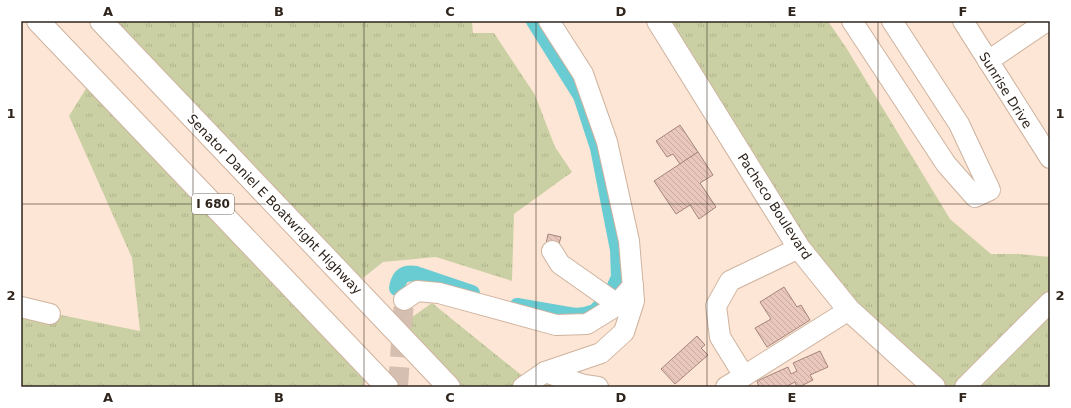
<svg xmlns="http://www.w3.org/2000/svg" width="1071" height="408" viewBox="0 0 1071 408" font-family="'DejaVu Sans',sans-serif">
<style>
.grass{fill:url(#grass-tufts)}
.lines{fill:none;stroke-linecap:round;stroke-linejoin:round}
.canal{stroke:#6accd3;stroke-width:16}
.building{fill:url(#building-back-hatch);stroke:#a5857b}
.minor-tunnel{stroke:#d4bfb0;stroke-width:20;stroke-dasharray:20 10;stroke-linecap:butt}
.minor-casing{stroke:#ceb39f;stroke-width:22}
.major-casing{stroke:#ceb39f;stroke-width:24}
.highway-casing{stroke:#ceb39f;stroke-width:24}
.minor{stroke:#fff;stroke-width:20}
.major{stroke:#fff;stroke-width:22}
.highway{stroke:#fff;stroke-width:22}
.grid{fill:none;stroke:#2f251d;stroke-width:1;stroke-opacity:0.55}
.labels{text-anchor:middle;stroke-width:3;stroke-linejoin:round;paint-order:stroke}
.shield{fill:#fff;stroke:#6d6661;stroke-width:1}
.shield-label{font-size:12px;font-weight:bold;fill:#2f251d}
.street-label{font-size:13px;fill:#2f251d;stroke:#fff}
.neatline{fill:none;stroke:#2f251d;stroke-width:1.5}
.grid-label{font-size:13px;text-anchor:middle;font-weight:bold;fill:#2f251d}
</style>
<defs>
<pattern id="grass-tufts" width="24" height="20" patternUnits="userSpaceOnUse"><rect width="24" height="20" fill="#cbd0a4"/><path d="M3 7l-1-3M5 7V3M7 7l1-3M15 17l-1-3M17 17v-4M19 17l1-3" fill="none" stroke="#afb28d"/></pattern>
<pattern id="building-back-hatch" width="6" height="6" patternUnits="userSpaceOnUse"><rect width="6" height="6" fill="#eac7bc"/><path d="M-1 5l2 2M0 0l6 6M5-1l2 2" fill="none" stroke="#c9aba1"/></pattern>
</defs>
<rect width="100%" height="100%" fill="#fde6d5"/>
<g class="grass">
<path d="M 101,21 L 472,21 L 473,33 L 494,33 L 535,95 L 555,147 L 572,172 L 514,214 L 512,281 L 436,257 L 383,262 L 353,286 Z"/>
<path d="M 658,21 L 828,21 L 847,49 L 950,219 L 991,254 L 1019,254 L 1050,257 L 1050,387 L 934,387 L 849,310 Z"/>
<path d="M 92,79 L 365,362 L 363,387 L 21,387 L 21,307 L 140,331 L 132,258 L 69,116 Z"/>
<path d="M 432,303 L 530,382 L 565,387 L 449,387 L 395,329 Z"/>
</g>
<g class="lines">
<g class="canal">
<path d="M 397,288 C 399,276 404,272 416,274 L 472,293"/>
<path d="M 517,306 L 575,316 L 585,315 L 595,312 L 610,297 L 619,277 L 618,250 L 598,148 L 581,96 L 534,21"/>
</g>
</g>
<g class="building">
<path d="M 680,125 L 698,152 L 680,164 L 673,154 L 667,157 L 656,141 Z"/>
<path d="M 698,152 L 713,175 L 700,183 L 716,207 L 699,219 L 690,205 L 676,214 L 654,181 Z"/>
<path d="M 548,234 L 561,237 L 558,247 L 546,244 Z"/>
<path d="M 784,287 L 797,307 L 801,305 L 810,320 L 767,347 L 755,328 L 771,319 L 760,302 Z"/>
<path d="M 697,336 L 705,345 L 701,348 L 708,355 L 675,384 L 661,369 Z"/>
<path d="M 820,351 L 828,367 L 810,375 L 813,380 L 799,387 L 797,387 L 795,382 L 785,387 L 759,387 L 757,381 L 788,367 L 791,374 L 797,371 L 793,363 Z"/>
</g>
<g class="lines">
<path class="minor-tunnel" d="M 398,387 L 404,300"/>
<g class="minor-casing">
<g id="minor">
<path d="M 549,21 L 583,74 L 607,142 L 629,241 L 634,301 L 624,332 L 601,353 L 545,372 L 584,385 L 598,387"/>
<path d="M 852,21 L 946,164 L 975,197 L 990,190 L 959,124 L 892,21"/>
<path d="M 963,21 L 1050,158"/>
<path d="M 988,61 L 1047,21"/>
<path d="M 799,248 L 730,281 L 716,306 L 720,337 L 744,376 L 849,310"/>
<path d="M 552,251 L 560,264 L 617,304"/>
<path d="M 404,300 L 417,291 L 439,293 L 556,325 L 587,324 L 613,308 L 633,286"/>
<path d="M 21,307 L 50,314"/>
<path d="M 523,387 L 545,372"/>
<path d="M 726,387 L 744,376"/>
<path d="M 965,387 L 1050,302"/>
</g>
</g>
<g class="major-casing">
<path id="major" d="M 658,21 L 799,248 L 849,310 L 934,387"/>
</g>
<g class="highway-casing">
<g id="highway">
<path d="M 38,21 L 387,387"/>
<path d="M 101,21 L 449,387"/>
</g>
</g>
<use href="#minor" class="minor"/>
<use href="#major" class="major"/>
<use href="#highway" class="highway"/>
</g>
<path class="grid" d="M 193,21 L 193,387M 364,21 L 364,387M 536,21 L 536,387M 707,21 L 707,387M 878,21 L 878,387M 21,204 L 1050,204"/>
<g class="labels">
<rect class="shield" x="192" y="194" width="42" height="20" rx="3"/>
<g class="shield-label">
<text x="213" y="208">I 680</text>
</g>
<g class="street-label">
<text transform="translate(1006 90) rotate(58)" y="5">Sunrise Drive</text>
<text transform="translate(275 204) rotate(46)" y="5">Senator Daniel E Boatwright Highway</text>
<text transform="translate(775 206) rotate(57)" y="5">Pacheco Boulevard</text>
</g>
</g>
<rect width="1071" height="408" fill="none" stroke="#ffffff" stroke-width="44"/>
<rect x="22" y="22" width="1027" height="364" class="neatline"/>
<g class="grid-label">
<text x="108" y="16">A</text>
<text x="279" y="16">B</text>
<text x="450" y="16">C</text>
<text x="621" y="16">D</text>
<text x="792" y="16">E</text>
<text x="963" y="16">F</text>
<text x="11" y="118">1</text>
<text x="1060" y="118">1</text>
<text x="11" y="300">2</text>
<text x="1060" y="300">2</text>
<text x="108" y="402">A</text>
<text x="279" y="402">B</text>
<text x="450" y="402">C</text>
<text x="621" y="402">D</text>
<text x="792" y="402">E</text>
<text x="963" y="402">F</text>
</g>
</svg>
